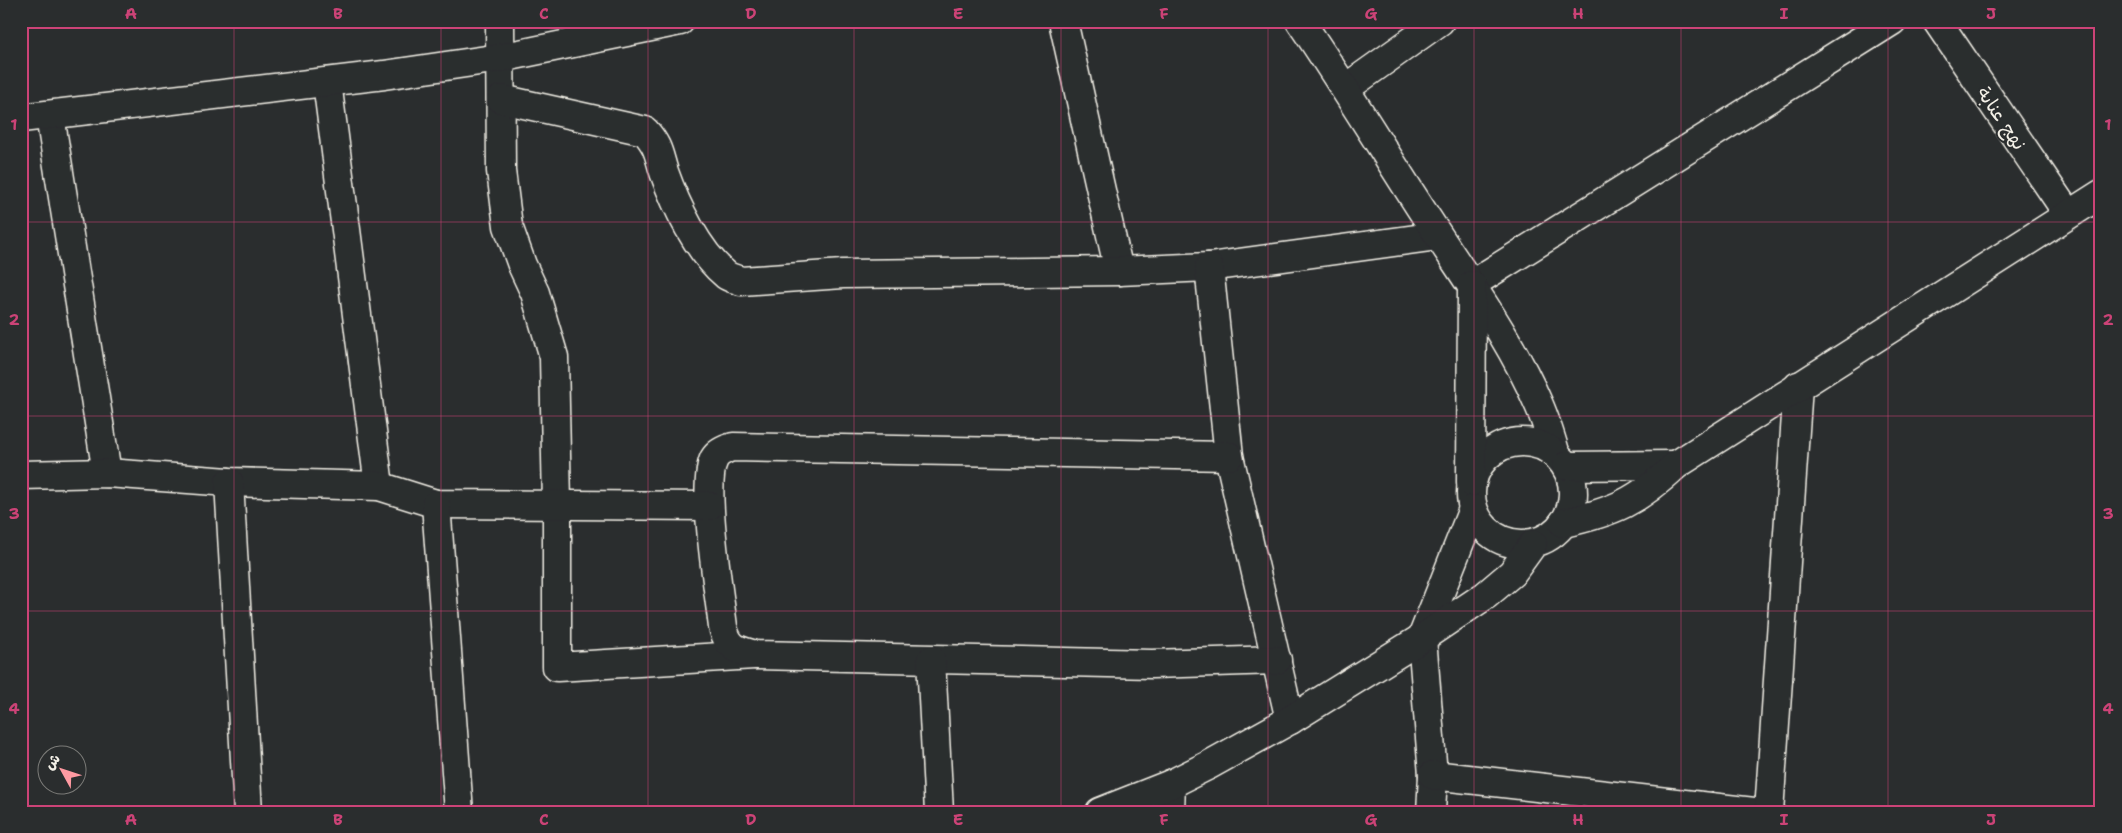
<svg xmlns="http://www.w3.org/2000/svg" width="2122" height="833" viewBox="0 0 2122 833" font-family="'Shantell Sans','Playpen Sans Arabic',sans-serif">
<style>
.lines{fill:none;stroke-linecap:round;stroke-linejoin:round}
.street-casing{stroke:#f4f1e8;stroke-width:31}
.secondary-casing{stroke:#f4f1e8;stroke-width:31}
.street{stroke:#2a2d2e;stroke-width:28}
.secondary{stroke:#2a2d2e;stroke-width:28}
.grid{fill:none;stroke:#cc4377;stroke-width:1;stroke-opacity:0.55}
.labels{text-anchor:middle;stroke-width:4;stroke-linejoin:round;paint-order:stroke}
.street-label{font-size:19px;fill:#f4f1e8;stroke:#2a2d2e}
.neatline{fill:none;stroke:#cc4377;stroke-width:2}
.grid-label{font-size:16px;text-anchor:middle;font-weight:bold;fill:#cc4377}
</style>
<rect width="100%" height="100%" fill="#2a2d2e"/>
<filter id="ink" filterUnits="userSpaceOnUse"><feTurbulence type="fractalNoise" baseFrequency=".02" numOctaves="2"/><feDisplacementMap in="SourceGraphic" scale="10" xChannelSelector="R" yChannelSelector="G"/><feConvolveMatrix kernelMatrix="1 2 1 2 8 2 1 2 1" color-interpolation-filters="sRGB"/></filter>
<g filter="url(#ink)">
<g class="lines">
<g class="street-casing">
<g id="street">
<path d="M 500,21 L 501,171 L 508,226 L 522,265 L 535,293 L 554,357 L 557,505 L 557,667 L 754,655"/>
<path d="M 1063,21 L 1119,271"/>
<path d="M 1937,21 L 2068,214"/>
<path d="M 327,82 L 379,486"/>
<path d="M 1346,88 L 1440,21"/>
<path d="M 501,99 L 645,131 C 659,147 658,153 664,172 C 676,206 698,252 726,275 C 730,278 736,279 741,281 L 843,274 L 1119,271 L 1209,267 L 1438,236"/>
<path d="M 50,116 L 107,473"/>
<path d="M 21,118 L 384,75 L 500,58 L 680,21"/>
<path d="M 1209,267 L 1229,456 L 1290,720"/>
<path d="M 1472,284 L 1892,21"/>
<path d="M 1229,456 L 733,447 C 725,449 718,452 714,459 C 701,485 719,593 723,627 C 728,648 736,650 756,655 L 1152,664 L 1277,660"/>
<path d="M 21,475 L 107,473 L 229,482 L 379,486 L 436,504 L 709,506"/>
<path d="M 229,482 L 248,812"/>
<path d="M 436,504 L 459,812"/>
<path d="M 1422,638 L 1433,775 L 1431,812"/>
<path d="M 931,660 L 939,812"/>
<path d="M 1433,775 L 1754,812"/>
<path d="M 1170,812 L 1171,784"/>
<path d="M 1769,812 L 1798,386"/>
</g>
</g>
<g class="secondary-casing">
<g id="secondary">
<path d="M 1300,21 C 1348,91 1391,164 1438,235 C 1474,290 1513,344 1539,405 C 1546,421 1551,438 1556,455"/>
<circle cx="1522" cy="493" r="51"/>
<path d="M 1566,466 L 1676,465"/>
<path d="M 1471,482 L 1472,285"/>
<path d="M 1563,523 C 1614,512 1638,501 1676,465 L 2101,194"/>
<path d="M 1422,638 L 1473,509"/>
<path d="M 1100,812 L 1171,784 L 1209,765 L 1290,720 L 1422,638 L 1486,595 L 1512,573 L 1533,544"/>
</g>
</g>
<use href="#street" class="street"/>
<use href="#secondary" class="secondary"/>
</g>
</g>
<path class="grid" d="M 234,21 L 234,812M 441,21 L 441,812M 648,21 L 648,812M 854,21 L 854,812M 1061,21 L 1061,812M 1268,21 L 1268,812M 1474,21 L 1474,812M 1681,21 L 1681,812M 1888,21 L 1888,812M 21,222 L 2101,222M 21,416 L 2101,416M 21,611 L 2101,611"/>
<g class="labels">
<g class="street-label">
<text transform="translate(2002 118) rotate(56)" y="7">نهج عنابة</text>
</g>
</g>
<rect width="2122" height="833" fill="none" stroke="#2a2d2e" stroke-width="55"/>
<g transform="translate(62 770) rotate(310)"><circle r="24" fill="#2a2d2e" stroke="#7b7b78"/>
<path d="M0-4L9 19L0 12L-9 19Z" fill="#ff9aa2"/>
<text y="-8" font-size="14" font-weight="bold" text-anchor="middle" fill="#f4f1e8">ش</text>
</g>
<rect x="28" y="28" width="2066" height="778" class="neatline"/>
<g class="grid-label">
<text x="131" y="19">A</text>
<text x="338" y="19">B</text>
<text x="544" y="19">C</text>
<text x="751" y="19">D</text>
<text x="958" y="19">E</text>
<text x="1164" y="19">F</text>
<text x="1371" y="19">G</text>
<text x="1578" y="19">H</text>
<text x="1784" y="19">I</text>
<text x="1991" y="19">J</text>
<text x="14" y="130">1</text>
<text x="2108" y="130">1</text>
<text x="14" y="325">2</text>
<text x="2108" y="325">2</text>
<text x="14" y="519">3</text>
<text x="2108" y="519">3</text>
<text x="14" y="714">4</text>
<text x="2108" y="714">4</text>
<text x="131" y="825">A</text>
<text x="338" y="825">B</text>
<text x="544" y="825">C</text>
<text x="751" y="825">D</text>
<text x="958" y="825">E</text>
<text x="1164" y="825">F</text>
<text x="1371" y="825">G</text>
<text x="1578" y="825">H</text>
<text x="1784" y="825">I</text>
<text x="1991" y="825">J</text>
</g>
</svg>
